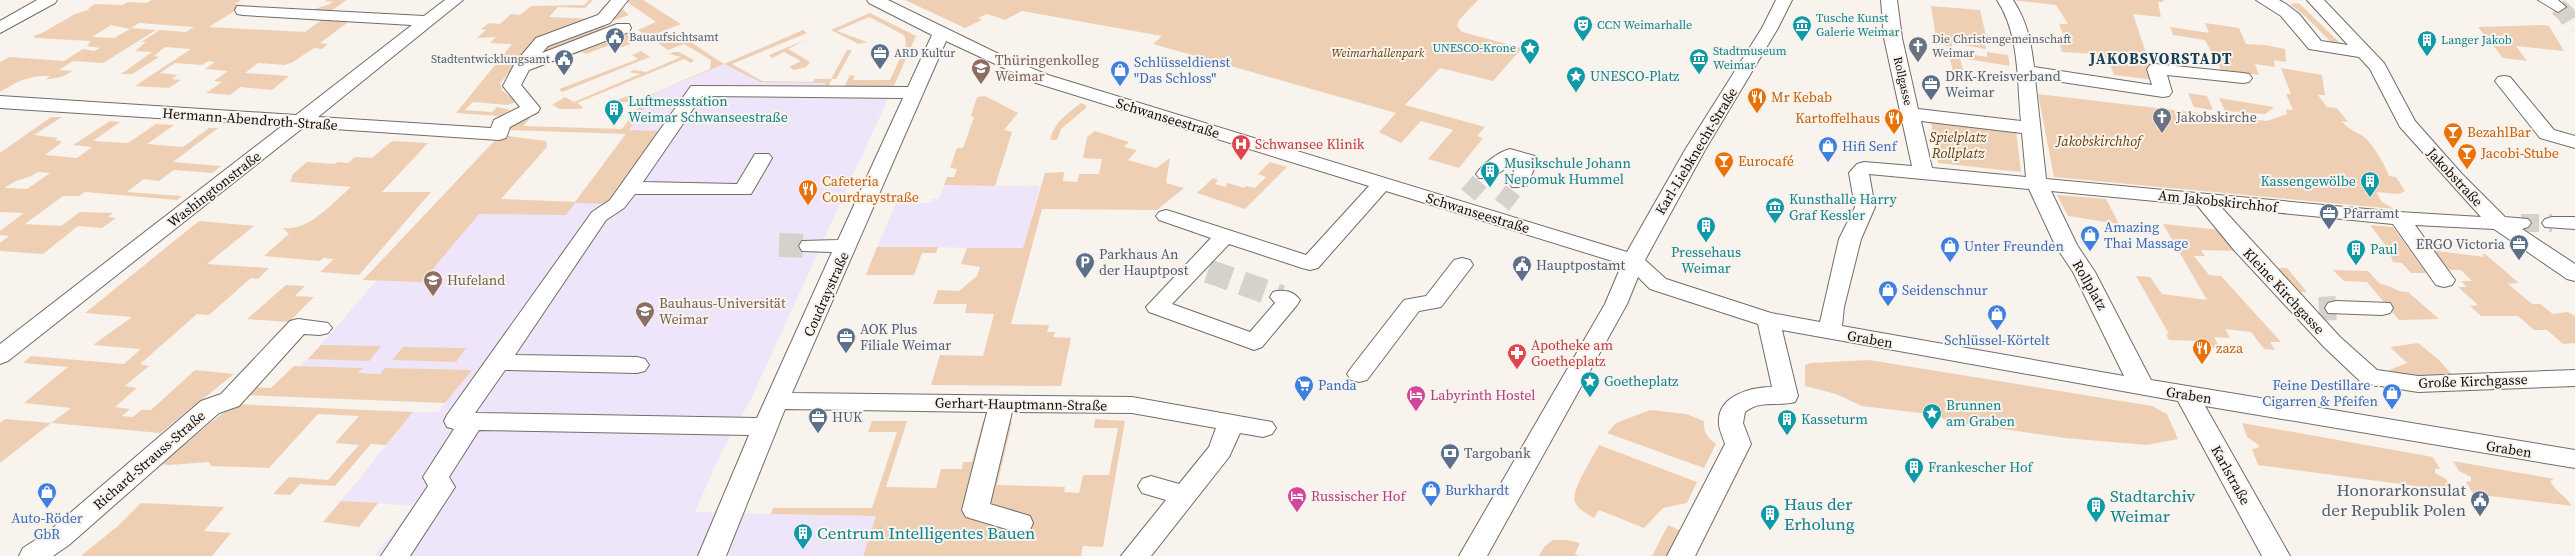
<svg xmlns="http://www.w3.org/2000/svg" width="2575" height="556" viewBox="0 0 2575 556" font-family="'Source Serif 4',serif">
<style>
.education{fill:#efe5fa}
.green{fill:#eecfb4;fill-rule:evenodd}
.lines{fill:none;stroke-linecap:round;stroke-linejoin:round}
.minor-tunnel-far1{stroke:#d6d1cb;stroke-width:18;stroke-dasharray:18 10;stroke-linecap:butt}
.minor-tunnel{stroke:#d6d1cb;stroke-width:24;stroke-dasharray:24 12;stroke-linecap:butt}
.minor-casing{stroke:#726d68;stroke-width:2}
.minor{fill:#fff;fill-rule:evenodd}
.labels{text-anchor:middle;stroke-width:4;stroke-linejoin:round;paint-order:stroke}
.far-culture-label{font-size:12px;fill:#0d838f;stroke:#f9f3ed;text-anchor:start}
.far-service-label{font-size:12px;fill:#4e5e75;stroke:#f9f3ed;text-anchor:start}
.far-worship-label{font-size:12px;fill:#5b616d;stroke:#f9f3ed;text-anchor:start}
.far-park-label{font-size:12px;font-style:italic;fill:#653a04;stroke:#f9f3ed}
.far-street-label{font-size:12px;fill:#110f0d;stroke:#f9f3ed}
.education-label{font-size:14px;fill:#785e54;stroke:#f9f3ed;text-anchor:start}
.shop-label{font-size:14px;fill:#366cbe;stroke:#f9f3ed;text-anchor:start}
.culture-label{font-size:14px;fill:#0d838f;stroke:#f9f3ed;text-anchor:start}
.service-label{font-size:14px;fill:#4e5e75;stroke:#f9f3ed;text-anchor:start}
.food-label{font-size:14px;fill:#c56008;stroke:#f9f3ed;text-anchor:start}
.worship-label{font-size:14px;fill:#5b616d;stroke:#f9f3ed;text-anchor:start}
.street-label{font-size:14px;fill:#110f0d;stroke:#f9f3ed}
.park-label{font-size:14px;font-style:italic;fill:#653a04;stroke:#f9f3ed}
.health-label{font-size:14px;fill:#be3a42;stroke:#f9f3ed;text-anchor:start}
.hotel-label{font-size:14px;fill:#b23c85;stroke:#f9f3ed;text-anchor:start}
.far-district-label{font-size:15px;font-weight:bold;letter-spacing:1px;fill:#174057;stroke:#f9f3ed}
.near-service-label{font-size:17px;fill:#4e5e75;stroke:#f9f3ed;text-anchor:end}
.near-culture-label{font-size:17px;fill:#0d838f;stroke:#f9f3ed;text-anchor:start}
</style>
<rect width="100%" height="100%" fill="#f9f3ed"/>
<g class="education">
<path d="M 724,64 L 760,82 L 824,83 L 828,87 L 893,88 L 752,397 L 722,451 L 695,512 L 876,516 L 863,556 L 374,556 L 414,506 L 341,501 L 413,412 L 438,412 L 445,403 L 269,395 L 311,356 L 376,281 L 363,280 L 451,197 L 575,202 L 655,93 Z"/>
<path d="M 944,185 L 1040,186 L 1023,248 L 877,247 L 898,199 L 901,199 L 900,203 L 931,203 L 932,199 L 939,199 Z"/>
</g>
<g class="green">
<path d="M 152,0 L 241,0 L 235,4 L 244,5 L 209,27 L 305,32 L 323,19 L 351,20 L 320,43 L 328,44 L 322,49 L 314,48 L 293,62 L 285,65 L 258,63 L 245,73 L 289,76 L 272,90 L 240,87 L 230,95 L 206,93 L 222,82 L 214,81 L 228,71 L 205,69 L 215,62 L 208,61 L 202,65 L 175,63 L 160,73 L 177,75 L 172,79 L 181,80 L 169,88 L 135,86 L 191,49 L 165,47 L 154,56 L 159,57 L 132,74 L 121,74 L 152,52 L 135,51 L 146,42 L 141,42 L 160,30 L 186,32 L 194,27 L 139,23 L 131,28 L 156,30 L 103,63 L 73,61 L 59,70 L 72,71 C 64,77 56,79 46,79 L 50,76 C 30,75 17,81 0,92 L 0,62 L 9,57 L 64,61 L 83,49 L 94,51 L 100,48 L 87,46 L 91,41 L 35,38 L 34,36 L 42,33 L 75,14 L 91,9 L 87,9 L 95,4 L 122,5 L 128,2 L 146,3 ZM 111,25 L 130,29 L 114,38 L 92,37 Z"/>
<path d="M 327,0 L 346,0 L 330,12 L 312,11 C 319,6 326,7 333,2 L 325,1 Z"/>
<path d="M 589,0 L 593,0 L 585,8 L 558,7 L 549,17 L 595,19 L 538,40 L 500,83 L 502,90 L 516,102 L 508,105 L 473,102 L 465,110 L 492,112 L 497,107 L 511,110 L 495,119 L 499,116 L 456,113 L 512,44 L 490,43 L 496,37 L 477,38 L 486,30 L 481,29 L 489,23 L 500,24 L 511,14 L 520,15 L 531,6 L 584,5 Z"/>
<path d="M 629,0 L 643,0 L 681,24 L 648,37 L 638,30 L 656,22 L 627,2 Z"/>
<path d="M 905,0 L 1478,0 L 1459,20 L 1457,26 L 1462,32 L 1522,48 L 1493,81 L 1440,68 L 1405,105 L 1485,127 L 1477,136 L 1483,138 L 1459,168 L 1428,159 L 1453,130 L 1421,121 L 1401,143 L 1379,132 L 1396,113 L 1153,44 L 1162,36 L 1022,11 L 1005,20 L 987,14 L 978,18 L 982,20 L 965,28 Z"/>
<path d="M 2011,0 L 2163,0 L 2164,2 L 2158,2 L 2161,17 L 2133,14 L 2155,80 L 2114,75 L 2108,59 L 2100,58 L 2098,54 L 2062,52 L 2058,38 L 2065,39 L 2059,24 L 2068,24 L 2056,5 Z"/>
<path d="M 2298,3 L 2301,5 L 2343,46 L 2334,45 L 2306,17 L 2290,4 Z"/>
<path d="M 1931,6 L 1980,10 L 1987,40 L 1984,40 L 1986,49 L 1952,43 L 1952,47 L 1937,44 Z"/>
<path d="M 622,9 L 629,15 L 602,25 L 610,30 L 534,59 L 552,41 L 615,17 Z"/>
<path d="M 870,13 L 916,36 L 893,88 L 844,87 L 850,75 L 855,76 L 853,80 L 890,80 L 906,45 L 905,37 L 902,34 L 869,17 L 837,31 L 867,42 L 859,44 L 831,30 Z"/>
<path d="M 2205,23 L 2239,28 L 2246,44 L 2265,45 L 2285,49 L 2286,62 L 2274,60 L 2275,67 L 2255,64 L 2259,75 L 2221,70 L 2205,40 L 2173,35 L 2170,27 L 2209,33 Z"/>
<path d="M 2544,25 L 2549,26 L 2564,51 L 2516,46 L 2527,61 L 2503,58 L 2478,27 Z"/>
<path d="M 803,30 L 807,33 L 732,64 L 762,81 L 813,82 L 815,79 L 831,79 L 847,50 L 852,50 L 836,79 L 832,79 L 828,87 L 824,83 L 760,82 L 724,64 L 655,93 L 629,130 L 661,131 L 609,204 L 575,203 L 566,215 L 479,214 L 422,282 L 363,280 L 500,135 L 546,141 L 547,147 L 501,199 L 575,202 L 626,134 L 505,130 L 511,124 L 530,118 L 523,126 L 622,129 L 642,102 L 613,102 L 632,94 L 630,100 L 636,101 L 710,69 L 711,60 L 684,44 L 668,50 L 658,43 L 680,35 L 724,64 Z"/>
<path d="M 617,33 L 622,36 L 626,34 L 634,39 L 628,41 L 631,44 L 622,47 L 615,43 L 586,54 L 582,52 L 532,70 L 535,64 Z"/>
<path d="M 805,40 L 788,49 L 810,62 L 806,67 L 794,70 L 789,67 L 801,61 L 784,52 L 772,58 L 769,55 Z"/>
<path d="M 1938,49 L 1987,57 L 1987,52 L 2008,55 L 2010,66 L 1960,58 L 1964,74 L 1954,75 L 1948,52 Z"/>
<path d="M 641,51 L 650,57 L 562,92 L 559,89 L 638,59 L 632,55 Z"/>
<path d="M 674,52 L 679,52 L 694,60 L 691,63 L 684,59 L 577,103 L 583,107 L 581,109 L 560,109 L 552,105 L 565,97 L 574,102 L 640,74 L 629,72 L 634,70 L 646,72 L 681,57 L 669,54 Z"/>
<path d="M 2281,68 L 2322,75 L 2325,95 L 2318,95 L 2327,107 L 2337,108 L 2348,122 L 2342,121 C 2348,130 2356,131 2364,137 C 2373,144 2385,165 2389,176 L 2396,177 L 2405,191 L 2399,194 L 2376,192 L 2382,202 L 2394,209 L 2054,177 L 2038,94 L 2267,121 L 2287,114 L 2286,109 L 2293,110 L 2286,94 L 2291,94 Z"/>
<path d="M 2188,93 L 2207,96 L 2213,110 L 2194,107 Z"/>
<path d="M 985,96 L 1018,113 L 1004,130 L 1012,132 L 995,186 L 944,185 L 947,177 L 954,177 L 957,169 L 950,168 L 957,148 L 963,148 L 974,117 L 971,116 L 977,97 Z"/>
<path d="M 2219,98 L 2274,107 L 2265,114 L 2225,111 Z"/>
<path d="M 1081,103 L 1086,105 L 1086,108 L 1061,129 L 1057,140 L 1050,140 C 1055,121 1066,115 1081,103 Z"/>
<path d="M 51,117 L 62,117 L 34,135 L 58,138 L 55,140 L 61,141 L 60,144 L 45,155 L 77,158 L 92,147 L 73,145 L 110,121 L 120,122 L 93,141 L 128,143 L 156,124 L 174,125 L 147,144 L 183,147 L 209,128 L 218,128 L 173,162 L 221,166 L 212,173 L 174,170 L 159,181 L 144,179 L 127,192 L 182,196 L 177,200 L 85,192 L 79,196 L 63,196 L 25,224 L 61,226 L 80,212 L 113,213 L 108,217 L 116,218 L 102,228 L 78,226 L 43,254 L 0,251 L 0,243 L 9,236 L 0,235 L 0,231 L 24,213 L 0,212 L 0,153 ZM 38,172 L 50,173 L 27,189 L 5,188 C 18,177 25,181 38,172 Z"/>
<path d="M 1936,121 L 2016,131 L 2021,172 L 1938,163 L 1931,123 Z"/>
<path d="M 1095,131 L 1129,142 L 1124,147 L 1137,150 L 1128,160 L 1156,168 L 1170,158 L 1166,183 L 1184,188 L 1157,210 L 1042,209 L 1011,324 L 1049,325 L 1047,332 L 1055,332 L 1053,337 L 1071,338 L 1061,386 L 931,385 L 940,355 L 983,356 L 994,314 L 965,313 L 967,304 L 933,304 L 938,290 L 959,291 L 977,276 L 980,267 L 961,264 L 967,248 L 1023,248 L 1045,173 L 1064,172 L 1063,181 L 1077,182 L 1079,174 L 1099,174 L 1102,159 L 1083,158 L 1087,137 Z"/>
<path d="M 392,141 L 428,143 L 382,192 L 431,192 L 359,275 L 320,272 L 334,259 L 323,258 L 320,261 L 264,256 L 289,234 L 283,228 C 310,231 332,203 351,187 L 290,182 L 293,174 L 307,162 L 335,164 L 338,162 L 348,163 L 355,157 L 372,158 Z"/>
<path d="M 1270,162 L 1287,167 L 1245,209 L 1197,193 L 1213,178 L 1218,180 L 1215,184 L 1225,187 L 1228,183 L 1244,188 L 1246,186 L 1255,188 L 1266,177 L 1258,174 Z"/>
<path d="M 2057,195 L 2106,199 L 2119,224 L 2068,216 Z"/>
<path d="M 199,221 L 254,226 L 207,264 L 269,268 L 258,279 L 251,278 L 209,315 L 197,314 L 140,364 L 149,366 L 125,386 L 137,388 L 115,407 L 130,409 L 122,416 L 133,417 L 141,410 L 151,410 L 195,370 L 234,374 L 160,433 L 51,423 L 0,463 L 0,423 L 5,419 L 51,423 L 71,408 L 24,403 L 68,367 L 23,363 L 31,356 L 124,364 L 141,349 L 93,345 L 132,317 L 85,313 Z"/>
<path d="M 2163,224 L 2222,230 L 2240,251 L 2201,250 L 2205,256 L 2194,256 L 2209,275 L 2221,276 L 2281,342 L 2270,342 L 2275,350 L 2264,349 L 2251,332 L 2225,329 L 2230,338 L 2214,337 L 2220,348 L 2204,347 L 2200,341 L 2169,340 L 2166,334 L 2169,334 L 2136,276 L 2150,277 L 2162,294 L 2207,300 Z"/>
<path d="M 2370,225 L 2393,227 L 2426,273 L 2411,273 L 2402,263 L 2393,262 L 2389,250 Z"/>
<path d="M 877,247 L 938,247 L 936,253 L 922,253 L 914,275 L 866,275 Z"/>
<path d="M 2429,250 L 2485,257 L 2482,254 L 2485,254 L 2519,283 L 2508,284 L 2532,304 L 2540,304 L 2553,314 L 2568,312 L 2575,316 L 2575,343 L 2563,344 L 2547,330 L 2534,330 L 2518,316 L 2481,316 L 2470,306 L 2478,305 L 2458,287 L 2467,287 L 2461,281 L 2472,281 L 2461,270 L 2450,270 Z"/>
<path d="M 2278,268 L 2287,268 L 2307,292 L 2300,292 Z"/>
<path d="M 2333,270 L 2368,271 L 2380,284 C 2392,285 2395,292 2408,292 L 2439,319 L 2399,320 L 2367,282 L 2344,281 Z"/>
<path d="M 286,285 L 305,286 L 295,296 L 314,297 L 289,322 L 247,319 Z"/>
<path d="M 2418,343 L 2439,360 L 2456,379 L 2412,379 L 2389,370 L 2407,363 L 2390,347 Z"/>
<path d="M 321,345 L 381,346 L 369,361 L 308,359 Z"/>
<path d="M 403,347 L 466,348 L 456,362 L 392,360 Z"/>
<path d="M 1869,360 L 2152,406 L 2167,414 L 2178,439 L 2147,445 L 2065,438 L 1947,421 L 1937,415 L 1862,406 L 1836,394 L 1805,386 L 1805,365 L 1811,363 Z"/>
<path d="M 294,366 L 363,368 L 358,373 L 380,374 L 385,368 L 472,370 L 445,403 L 244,395 L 251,387 L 271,388 Z"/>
<path d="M 234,404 L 413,412 L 386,445 L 371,444 L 335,486 L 300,484 L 290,495 L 273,494 L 289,477 L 328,480 L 359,445 L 335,443 L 359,416 L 318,414 L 269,468 L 211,466 L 209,462 L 169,465 L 160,464 Z"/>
<path d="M 1650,410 L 1686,414 L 1704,421 C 1703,432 1707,437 1716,444 L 1704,468 L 1607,433 L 1616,423 Z"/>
<path d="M 1095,419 L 1125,421 L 1103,547 L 1083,546 L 1081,556 L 863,556 L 876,516 L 771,514 L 773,508 L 872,508 L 897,432 L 868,432 L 872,421 L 907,421 L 886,487 L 936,488 L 941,469 L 962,469 L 963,462 L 972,462 L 983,421 L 1012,422 L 997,485 L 1065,487 L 1064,492 L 1079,493 L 1083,475 L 1109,475 L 1118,428 L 1094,428 Z"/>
<path d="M 2242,423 L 2433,457 L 2440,469 L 2435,469 L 2435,473 L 2446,479 L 2453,491 L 2258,465 L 2252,449 L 2258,448 L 2259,445 L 2247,437 Z"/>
<path d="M 1599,445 L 1697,482 L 1687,503 L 1663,508 L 1644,528 L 1599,510 L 1594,518 C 1587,514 1579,510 1575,502 C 1570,491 1594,456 1599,445 Z"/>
<path d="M 2453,461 L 2554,479 L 2550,481 C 2556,492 2564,494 2572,506 L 2473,494 L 2466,482 L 2471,481 L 2471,477 L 2459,471 Z"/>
<path d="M 341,501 L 378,503 L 359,527 L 323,522 Z"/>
<path d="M 141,503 L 224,507 L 204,531 L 231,533 L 212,556 L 81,556 L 119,525 Z"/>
<path d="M 1668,525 L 1683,532 L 1671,556 L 1652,556 Z"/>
<path d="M 1553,540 L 1567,540 L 1580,543 L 1575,554 L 1579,556 L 1539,556 L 1544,547 Z"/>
</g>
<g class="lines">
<g class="minor-tunnel-far1">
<path d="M 2558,7 L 2566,14 L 2575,29"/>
<path d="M 1468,195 L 1486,174"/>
<path d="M 1502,205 L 1519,183"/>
<path d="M 2521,223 L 2552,223"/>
</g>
<g class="minor-tunnel">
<path d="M 779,245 L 810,246"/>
<path d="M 1208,271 L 1281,297"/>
<path d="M 2319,309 L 2336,308"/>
</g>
<g class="minor-casing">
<g id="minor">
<path d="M 37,0 L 57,0 L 55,3 L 0,33 L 0,21 Z"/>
<path d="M 445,0 L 463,0 L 318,117 L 491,128 L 494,120 L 520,107 L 503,86 L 515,63 L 536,38 L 598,15 L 611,0 L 628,0 L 610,23 L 548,46 L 542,53 L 617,24 L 629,24 L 631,28 L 629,32 L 529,70 L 521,85 L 540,108 L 538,112 L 510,127 L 506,138 L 499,140 L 304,127 L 8,361 L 0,364 L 0,344 L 282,126 L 0,108 L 0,96 L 296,115 L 412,25 L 243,15 L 237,14 L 235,10 L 237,6 L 424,16 Z"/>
<path d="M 867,0 L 888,0 L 1007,58 L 1048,75 L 1627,252 L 1685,150 L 1762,28 L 1776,0 L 1792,0 L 1778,28 L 1705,150 L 1645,260 L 1666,279 L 1771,313 L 1820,322 L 1839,239 L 1855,207 L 1849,173 L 1857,164 L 1864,162 L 1912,166 L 1884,38 L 1881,0 L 1897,0 L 1902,38 L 1918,109 L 2021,121 C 2017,81 2020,35 1997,0 L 2013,0 C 2027,21 2031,42 2034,67 L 2152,85 L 2147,69 L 2150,65 L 2156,64 L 2243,73 L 2249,74 L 2252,78 L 2249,82 L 2243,83 L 2167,75 L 2172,92 L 2169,96 L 2163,97 L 2035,78 L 2046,179 L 2399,212 L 2481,217 L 2400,127 L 2370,69 L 2359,57 L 2309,49 L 2281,16 L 2256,0 L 2279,0 L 2286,4 L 2299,14 L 2321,41 L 2348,45 L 2307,0 L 2324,0 L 2384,63 L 2415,121 L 2462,174 L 2505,217 L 2528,219 L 2531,223 L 2528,227 L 2522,229 L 2575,264 L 2575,281 L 2567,279 L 2494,229 L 2415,225 L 2455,280 L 2452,285 L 2444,287 L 2436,285 L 2393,224 L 2221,207 L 2340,337 L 2377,370 L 2418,376 L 2575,370 L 2575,386 L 2418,392 L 2362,383 L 2324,347 L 2234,250 L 2197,205 L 2051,191 L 2077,245 L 2095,272 L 2151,380 L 2575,450 L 2575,468 L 2205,406 L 2290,556 L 2262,556 L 2178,401 L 1782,330 L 1798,396 L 1795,402 C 1777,407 1761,399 1745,412 L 1743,423 L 1751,444 L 1695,556 L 1667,556 L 1725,444 C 1723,437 1719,430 1719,423 C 1717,396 1750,387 1772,387 L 1758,324 L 1650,289 L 1638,277 L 1627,304 L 1487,556 L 1459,556 L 1605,304 L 1622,264 L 1386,191 L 1318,268 L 1310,270 L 1302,268 L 1229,244 L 1172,304 L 1250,332 L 1275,303 L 1270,297 L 1273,292 C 1283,289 1294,291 1300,300 L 1297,305 L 1262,347 L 1254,350 L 1246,347 L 1149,312 L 1146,307 L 1211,238 L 1159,220 L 1156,216 L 1159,212 L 1166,210 L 1173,212 L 1306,255 L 1369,186 L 1036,83 L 946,41 L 792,393 L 1132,397 L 1272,422 L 1276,428 L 1272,434 L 1263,437 L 1240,433 L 1229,457 L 1151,556 L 1121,556 L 1166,500 L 1142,493 L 1138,486 L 1142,479 L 1151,476 L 1179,484 L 1209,447 L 1216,428 L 1132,413 L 1012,412 L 990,504 L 1030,516 L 1033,523 L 1030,530 L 1020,533 L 966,517 L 962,510 L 987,412 L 785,409 L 726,556 L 698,556 L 749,435 L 479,430 L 449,477 L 455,487 L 410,556 L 381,556 L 428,486 L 423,477 L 454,429 L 447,427 L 444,421 L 447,415 L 592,212 L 610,200 L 691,86 L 908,87 L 932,35 L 869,3 ZM 702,96 L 903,98 L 838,240 L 802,241 L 799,246 L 802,251 L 832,252 L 757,418 L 475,413 L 505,370 L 637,373 L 645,371 L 649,365 L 645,359 L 637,357 L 515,355 L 606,220 L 624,208 L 635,194 L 751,194 L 772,158 L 769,154 L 755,154 L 737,184 L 643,182 ZM 1921,121 L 2022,133 L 2026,177 L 1932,168 ZM 1869,174 L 2029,189 L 2055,245 L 2073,272 L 2124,376 L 1842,326 L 1844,307 L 1861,239 L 1875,207 Z"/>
<path d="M 2538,0 L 2558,0 L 2566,7 L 2558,12 Z"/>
<path d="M 2504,76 L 2510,77 L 2554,130 L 2575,136 L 2575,148 L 2540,138 L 2495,81 L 2498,77 Z"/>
<path d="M 1510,149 L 1535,156 L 1538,160 L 1526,187 L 1512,187 L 1509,183 L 1517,163 L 1513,162 L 1493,178 L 1479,178 L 1476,174 C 1483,164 1498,152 1510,149 Z"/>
<path d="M 2552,217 L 2575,217 L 2575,229 L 2545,227 L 2542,223 L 2545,219 Z"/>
<path d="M 1462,258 L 1470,260 L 1473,265 L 1441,307 L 1419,311 L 1367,380 L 1359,382 L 1351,380 L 1347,374 L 1351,368 L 1404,300 L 1426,296 L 1454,260 Z"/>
<path d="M 2336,301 L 2390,303 L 2393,308 L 2390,313 L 2382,315 L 2328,313 L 2325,308 L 2328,303 Z"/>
<path d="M 298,319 L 328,323 L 332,328 L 328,333 L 320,335 L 304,334 L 239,406 L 219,413 L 69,545 L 53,556 L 19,556 L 23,548 L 49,531 L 201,401 L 221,394 L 290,321 Z"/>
</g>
</g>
<use href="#minor" class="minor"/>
</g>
<defs>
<g id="theatre-pin" transform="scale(1)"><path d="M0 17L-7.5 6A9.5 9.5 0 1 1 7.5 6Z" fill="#0f9aa8" stroke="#f9f3ed"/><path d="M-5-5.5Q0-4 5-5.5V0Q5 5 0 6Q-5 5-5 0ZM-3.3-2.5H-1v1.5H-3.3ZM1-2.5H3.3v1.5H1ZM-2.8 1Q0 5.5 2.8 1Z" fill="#fff"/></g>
<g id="museum-pin" transform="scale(1)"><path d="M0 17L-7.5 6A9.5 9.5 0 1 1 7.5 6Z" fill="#0f9aa8" stroke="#f9f3ed"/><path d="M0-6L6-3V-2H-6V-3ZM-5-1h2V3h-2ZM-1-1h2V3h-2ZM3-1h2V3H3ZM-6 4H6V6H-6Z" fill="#fff"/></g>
<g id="civic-pin" transform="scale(1)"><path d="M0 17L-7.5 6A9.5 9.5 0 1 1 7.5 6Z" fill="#5c6f8a" stroke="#f9f3ed"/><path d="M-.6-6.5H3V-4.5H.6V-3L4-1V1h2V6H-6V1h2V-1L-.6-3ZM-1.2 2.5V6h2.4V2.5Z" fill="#fff"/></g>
<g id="building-pin" transform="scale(1)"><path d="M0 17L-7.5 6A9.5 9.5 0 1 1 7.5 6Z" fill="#0f9aa8" stroke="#f9f3ed"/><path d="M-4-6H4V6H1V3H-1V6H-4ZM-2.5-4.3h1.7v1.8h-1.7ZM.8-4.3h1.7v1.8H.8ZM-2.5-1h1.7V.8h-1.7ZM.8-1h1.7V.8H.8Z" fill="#fff"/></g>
<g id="church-pin" transform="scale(1)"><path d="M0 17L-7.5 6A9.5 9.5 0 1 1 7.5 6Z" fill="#6b7280" stroke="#f9f3ed"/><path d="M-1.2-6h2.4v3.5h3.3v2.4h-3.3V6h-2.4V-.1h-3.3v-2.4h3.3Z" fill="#fff"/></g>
<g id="sight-pin" transform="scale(1)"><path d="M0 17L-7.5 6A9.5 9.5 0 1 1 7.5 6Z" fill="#0f9aa8" stroke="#f9f3ed"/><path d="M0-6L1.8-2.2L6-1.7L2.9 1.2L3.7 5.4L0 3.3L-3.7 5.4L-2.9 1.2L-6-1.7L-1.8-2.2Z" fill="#fff"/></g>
<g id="office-pin" transform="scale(1)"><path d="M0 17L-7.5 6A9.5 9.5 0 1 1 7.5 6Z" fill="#5c6f8a" stroke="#f9f3ed"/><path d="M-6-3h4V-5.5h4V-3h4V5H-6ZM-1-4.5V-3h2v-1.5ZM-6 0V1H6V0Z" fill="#fff"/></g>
<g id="school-pin" transform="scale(1)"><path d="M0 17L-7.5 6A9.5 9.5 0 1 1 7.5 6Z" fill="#8d6e63" stroke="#f9f3ed"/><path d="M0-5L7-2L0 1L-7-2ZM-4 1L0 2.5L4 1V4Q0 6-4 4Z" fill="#fff"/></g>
<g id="shop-pin" transform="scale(1)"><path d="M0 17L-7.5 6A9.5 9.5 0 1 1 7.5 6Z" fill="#3f7fe0" stroke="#f9f3ed"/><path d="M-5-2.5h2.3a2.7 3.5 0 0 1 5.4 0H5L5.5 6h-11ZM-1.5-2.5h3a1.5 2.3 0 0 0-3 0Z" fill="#fff"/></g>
<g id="restaurant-pin" transform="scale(1)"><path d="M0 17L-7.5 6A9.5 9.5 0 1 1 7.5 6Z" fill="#e8710a" stroke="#f9f3ed"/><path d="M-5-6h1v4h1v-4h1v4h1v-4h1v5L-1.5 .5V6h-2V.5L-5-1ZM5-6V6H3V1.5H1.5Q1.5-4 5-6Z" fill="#fff"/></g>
<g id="bar-pin" transform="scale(1)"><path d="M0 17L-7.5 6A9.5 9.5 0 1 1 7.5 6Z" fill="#e8710a" stroke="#f9f3ed"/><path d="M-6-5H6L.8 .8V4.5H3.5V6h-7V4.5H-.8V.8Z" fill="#fff"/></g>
<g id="hospital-pin" transform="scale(1)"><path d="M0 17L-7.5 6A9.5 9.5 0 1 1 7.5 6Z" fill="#e0444e" stroke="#f9f3ed"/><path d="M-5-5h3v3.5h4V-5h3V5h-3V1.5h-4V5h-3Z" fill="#fff"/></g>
<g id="parking-pin" transform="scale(1)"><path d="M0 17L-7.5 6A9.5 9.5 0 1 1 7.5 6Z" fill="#5c6f8a" stroke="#f9f3ed"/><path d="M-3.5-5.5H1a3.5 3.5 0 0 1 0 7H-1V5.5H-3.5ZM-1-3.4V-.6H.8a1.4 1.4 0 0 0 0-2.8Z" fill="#fff"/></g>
<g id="university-pin" transform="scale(1)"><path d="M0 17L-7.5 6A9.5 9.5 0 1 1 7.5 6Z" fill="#8d6e63" stroke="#f9f3ed"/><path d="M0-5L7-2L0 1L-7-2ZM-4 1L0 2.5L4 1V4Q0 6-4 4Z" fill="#fff"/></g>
<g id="pharmacy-pin" transform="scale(1)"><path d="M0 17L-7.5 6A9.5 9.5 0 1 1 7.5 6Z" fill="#e0444e" stroke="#f9f3ed"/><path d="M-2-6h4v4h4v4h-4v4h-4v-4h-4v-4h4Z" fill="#fff"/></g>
<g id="supermarket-pin" transform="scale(1)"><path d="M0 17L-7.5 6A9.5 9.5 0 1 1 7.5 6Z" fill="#3f7fe0" stroke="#f9f3ed"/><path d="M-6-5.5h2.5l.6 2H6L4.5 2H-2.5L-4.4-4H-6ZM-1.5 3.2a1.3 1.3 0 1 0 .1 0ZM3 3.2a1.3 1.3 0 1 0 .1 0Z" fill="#fff"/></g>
<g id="hotel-pin" transform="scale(1)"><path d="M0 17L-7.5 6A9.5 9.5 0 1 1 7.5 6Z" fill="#d1479c" stroke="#f9f3ed"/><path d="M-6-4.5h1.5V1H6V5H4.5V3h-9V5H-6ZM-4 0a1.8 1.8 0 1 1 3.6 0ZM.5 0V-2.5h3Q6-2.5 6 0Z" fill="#fff"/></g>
<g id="bank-pin" transform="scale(1)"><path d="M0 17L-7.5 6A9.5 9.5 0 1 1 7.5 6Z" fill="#5c6f8a" stroke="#f9f3ed"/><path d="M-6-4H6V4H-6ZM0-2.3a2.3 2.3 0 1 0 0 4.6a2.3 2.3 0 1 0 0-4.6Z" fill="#fff"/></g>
</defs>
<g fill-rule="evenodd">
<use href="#theatre-pin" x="1583" y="25"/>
<use href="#museum-pin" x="1802" y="25"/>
<use href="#civic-pin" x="615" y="37"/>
<use href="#building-pin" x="2427" y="40"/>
<use href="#church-pin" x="1918" y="46"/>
<use href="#sight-pin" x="1530" y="48"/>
<use href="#office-pin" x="880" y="53"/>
<use href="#museum-pin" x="1699" y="58"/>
<use href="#civic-pin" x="564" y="59"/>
<use href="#school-pin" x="981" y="68"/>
<use href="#shop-pin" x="1120" y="70"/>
<use href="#sight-pin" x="1576" y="76"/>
<use href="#office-pin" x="1931" y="84"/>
<use href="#restaurant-pin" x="1757" y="97"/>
<use href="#building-pin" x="614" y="109"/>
<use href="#church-pin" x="2162" y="117"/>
<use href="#restaurant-pin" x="1894" y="118"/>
<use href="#bar-pin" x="2453" y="132"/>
<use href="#hospital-pin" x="1241" y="144"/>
<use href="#shop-pin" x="1828" y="146"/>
<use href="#bar-pin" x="2467" y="153"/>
<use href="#bar-pin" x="1724" y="161"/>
<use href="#building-pin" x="1490" y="171"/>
<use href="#building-pin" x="2370" y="181"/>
<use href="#restaurant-pin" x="808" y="189"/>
<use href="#museum-pin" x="1775" y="207"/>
<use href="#office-pin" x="2329" y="213"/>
<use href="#building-pin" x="1706" y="226"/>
<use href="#shop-pin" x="2090" y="235"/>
<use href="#office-pin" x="2519" y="244"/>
<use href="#shop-pin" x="1950" y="246"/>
<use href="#building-pin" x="2356" y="249"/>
<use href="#parking-pin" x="1085" y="262"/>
<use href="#civic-pin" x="1522" y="265"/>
<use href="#school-pin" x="433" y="280"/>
<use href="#shop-pin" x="1888" y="290"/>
<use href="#university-pin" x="645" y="311"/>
<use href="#shop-pin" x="1997" y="314"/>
<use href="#office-pin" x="846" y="337"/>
<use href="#restaurant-pin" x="2202" y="348"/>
<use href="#pharmacy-pin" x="1517" y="353"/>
<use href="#sight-pin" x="1590" y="381"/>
<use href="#supermarket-pin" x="1304" y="385"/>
<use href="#shop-pin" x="2392" y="393"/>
<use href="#hotel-pin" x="1416" y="395"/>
<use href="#sight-pin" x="1932" y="413"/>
<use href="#office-pin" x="818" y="417"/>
<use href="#building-pin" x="1787" y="419"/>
<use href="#bank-pin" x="1450" y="453"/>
<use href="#building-pin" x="1914" y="467"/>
<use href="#shop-pin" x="1431" y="490"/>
<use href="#shop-pin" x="47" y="492"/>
<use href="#hotel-pin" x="1297" y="496"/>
<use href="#civic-pin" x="2480" y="500"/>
<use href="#building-pin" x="2096" y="506"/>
<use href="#building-pin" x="1770" y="514"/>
<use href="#building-pin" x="803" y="533"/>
</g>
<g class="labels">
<g class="far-culture-label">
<text x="1816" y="22">Tusche Kunst<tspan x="1816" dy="14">Galerie Weimar</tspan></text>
<text x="1597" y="29">CCN Weimarhalle</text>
<text x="2441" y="44">Langer Jakob</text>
<text x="1516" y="52" text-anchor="end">UNESCO-Krone</text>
<text x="1713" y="55">Stadtmuseum<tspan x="1713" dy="14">Weimar</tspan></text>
</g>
<g class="far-service-label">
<text x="629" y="41">Bauaufsichtsamt</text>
<text x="894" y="57">ARD Kultur</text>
<text x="550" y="63" text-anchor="end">Stadtentwicklungsamt</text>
</g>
<g class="far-worship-label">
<text x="1932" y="43">Die Christengemeinschaft<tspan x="1932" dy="14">Weimar</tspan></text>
</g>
<g class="far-park-label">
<text x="1378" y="57">Weimarhallenpark</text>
</g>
<g class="far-street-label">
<text transform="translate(1903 81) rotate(77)" y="4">Rollgasse</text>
</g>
<g class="education-label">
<text x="995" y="65">Thüringenkolleg<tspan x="995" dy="16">Weimar</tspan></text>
<text x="447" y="285">Hufeland</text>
<text x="659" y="308">Bauhaus-Universität<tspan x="659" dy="16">Weimar</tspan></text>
</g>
<g class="shop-label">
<text x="1134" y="67">Schlüsseldienst<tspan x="1134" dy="16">"Das Schloss"</tspan></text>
<text x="1842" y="151">Hifi Senf</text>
<text x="2104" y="232">Amazing<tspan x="2104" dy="16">Thai Massage</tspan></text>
<text x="1964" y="251">Unter Freunden</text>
<text x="1902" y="295">Seidenschnur</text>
<text x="1997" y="345" text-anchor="middle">Schlüssel-Körtelt</text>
<text x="1318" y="390">Panda</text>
<text x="2378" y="390" text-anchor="end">Feine Destillare -<tspan x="2378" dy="16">Cigarren &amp; Pfeifen</tspan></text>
<text x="1445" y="495">Burkhardt</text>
<text x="47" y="523" text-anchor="middle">Auto-Röder<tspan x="47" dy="16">GbR</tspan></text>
</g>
<g class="culture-label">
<text x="1590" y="81">UNESCO-Platz</text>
<text x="628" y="106">Luftmessstation<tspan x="628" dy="16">Weimar Schwanseestraße</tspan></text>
<text x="1504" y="168">Musikschule Johann<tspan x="1504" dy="16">Nepomuk Hummel</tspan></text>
<text x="2356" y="186" text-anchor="end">Kassengewölbe</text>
<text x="1789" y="204">Kunsthalle Harry<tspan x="1789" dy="16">Graf Kessler</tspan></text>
<text x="2370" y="254">Paul</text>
<text x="1706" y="257" text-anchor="middle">Pressehaus<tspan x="1706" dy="16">Weimar</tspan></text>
<text x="1604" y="386">Goetheplatz</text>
<text x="1946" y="410">Brunnen<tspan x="1946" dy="16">am Graben</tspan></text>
<text x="1801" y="424">Kasseturm</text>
<text x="1928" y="472">Frankescher Hof</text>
</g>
<g class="service-label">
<text x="1945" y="81">DRK-Kreisverband<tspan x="1945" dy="16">Weimar</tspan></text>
<text x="2343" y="218">Pfarramt</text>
<text x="2505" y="249" text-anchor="end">ERGO Victoria</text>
<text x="1099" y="259">Parkhaus An<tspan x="1099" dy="16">der Hauptpost</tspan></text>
<text x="1536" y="270">Hauptpostamt</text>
<text x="860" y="334">AOK Plus<tspan x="860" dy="16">Filiale Weimar</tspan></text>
<text x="832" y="422">HUK</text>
<text x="1464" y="458">Targobank</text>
</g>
<g class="food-label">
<text x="1771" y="102">Mr Kebab</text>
<text x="1880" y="123" text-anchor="end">Kartoffelhaus</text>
<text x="2467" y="137">BezahlBar</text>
<text x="2481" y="158">Jacobi-Stube</text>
<text x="1738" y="166">Eurocafé</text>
<text x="822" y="186">Cafeteria<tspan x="822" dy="16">Courdraystraße</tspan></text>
<text x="2216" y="353">zaza</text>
</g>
<g class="worship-label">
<text x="2176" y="122">Jakobskirche</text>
</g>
<g class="street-label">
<text transform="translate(1168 118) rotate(17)" y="5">Schwanseestraße</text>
<text transform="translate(250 119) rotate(4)" y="5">Hermann-Abendroth-Straße</text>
<text transform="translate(1696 151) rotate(-59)" y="5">Karl-Liebknecht-Straße</text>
<text transform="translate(2455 177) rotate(47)" y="5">Jakobstraße</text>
<text transform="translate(214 189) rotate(-38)" y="5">Washingtonstraße</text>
<text transform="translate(2218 201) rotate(6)" y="5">Am Jakobskirchhof</text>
<text transform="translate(1478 213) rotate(17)" y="5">Schwanseestraße</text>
<text transform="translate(2090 285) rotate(60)" y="5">Rollplatz</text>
<text transform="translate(2284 291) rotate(47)" y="5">Kleine Kirchgasse</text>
<text transform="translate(826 294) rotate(-66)" y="5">Coudraystraße</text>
<text transform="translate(1870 339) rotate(10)" y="5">Graben</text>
<text transform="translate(2473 381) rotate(-2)" y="5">Große Kirchgasse</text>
<text transform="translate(2189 395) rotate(9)" y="5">Graben</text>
<text transform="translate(1021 404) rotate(1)" y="5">Gerhart-Hauptmann-Straße</text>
<text transform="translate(2509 449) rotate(9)" y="5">Graben</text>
<text transform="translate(149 460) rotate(-41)" y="5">Richard-Strauss-Straße</text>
<text transform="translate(2231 475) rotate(61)" y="5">Karlstraße</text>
</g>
<g class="park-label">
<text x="1958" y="142">Spielplatz<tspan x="1958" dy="16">Rollplatz</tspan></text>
<text x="2099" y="146">Jakobskirchhof</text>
</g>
<g class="health-label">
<text x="1255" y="149">Schwansee Klinik</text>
<text x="1531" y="350">Apotheke am<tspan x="1531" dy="16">Goetheplatz</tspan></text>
</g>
<g class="hotel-label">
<text x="1430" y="400">Labyrinth Hostel</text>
<text x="1311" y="501">Russischer Hof</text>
</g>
<g class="far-district-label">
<text x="2161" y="64">JAKOBSVORSTADT</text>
</g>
<g class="near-service-label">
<text x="2466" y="496">Honorarkonsulat<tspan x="2466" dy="20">der Republik Polen</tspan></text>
</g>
<g class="near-culture-label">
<text x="2110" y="502">Stadtarchiv<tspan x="2110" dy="20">Weimar</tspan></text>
<text x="1784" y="510">Haus der<tspan x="1784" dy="20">Erholung</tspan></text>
<text x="817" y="539">Centrum Intelligentes Bauen</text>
</g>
</g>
</svg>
